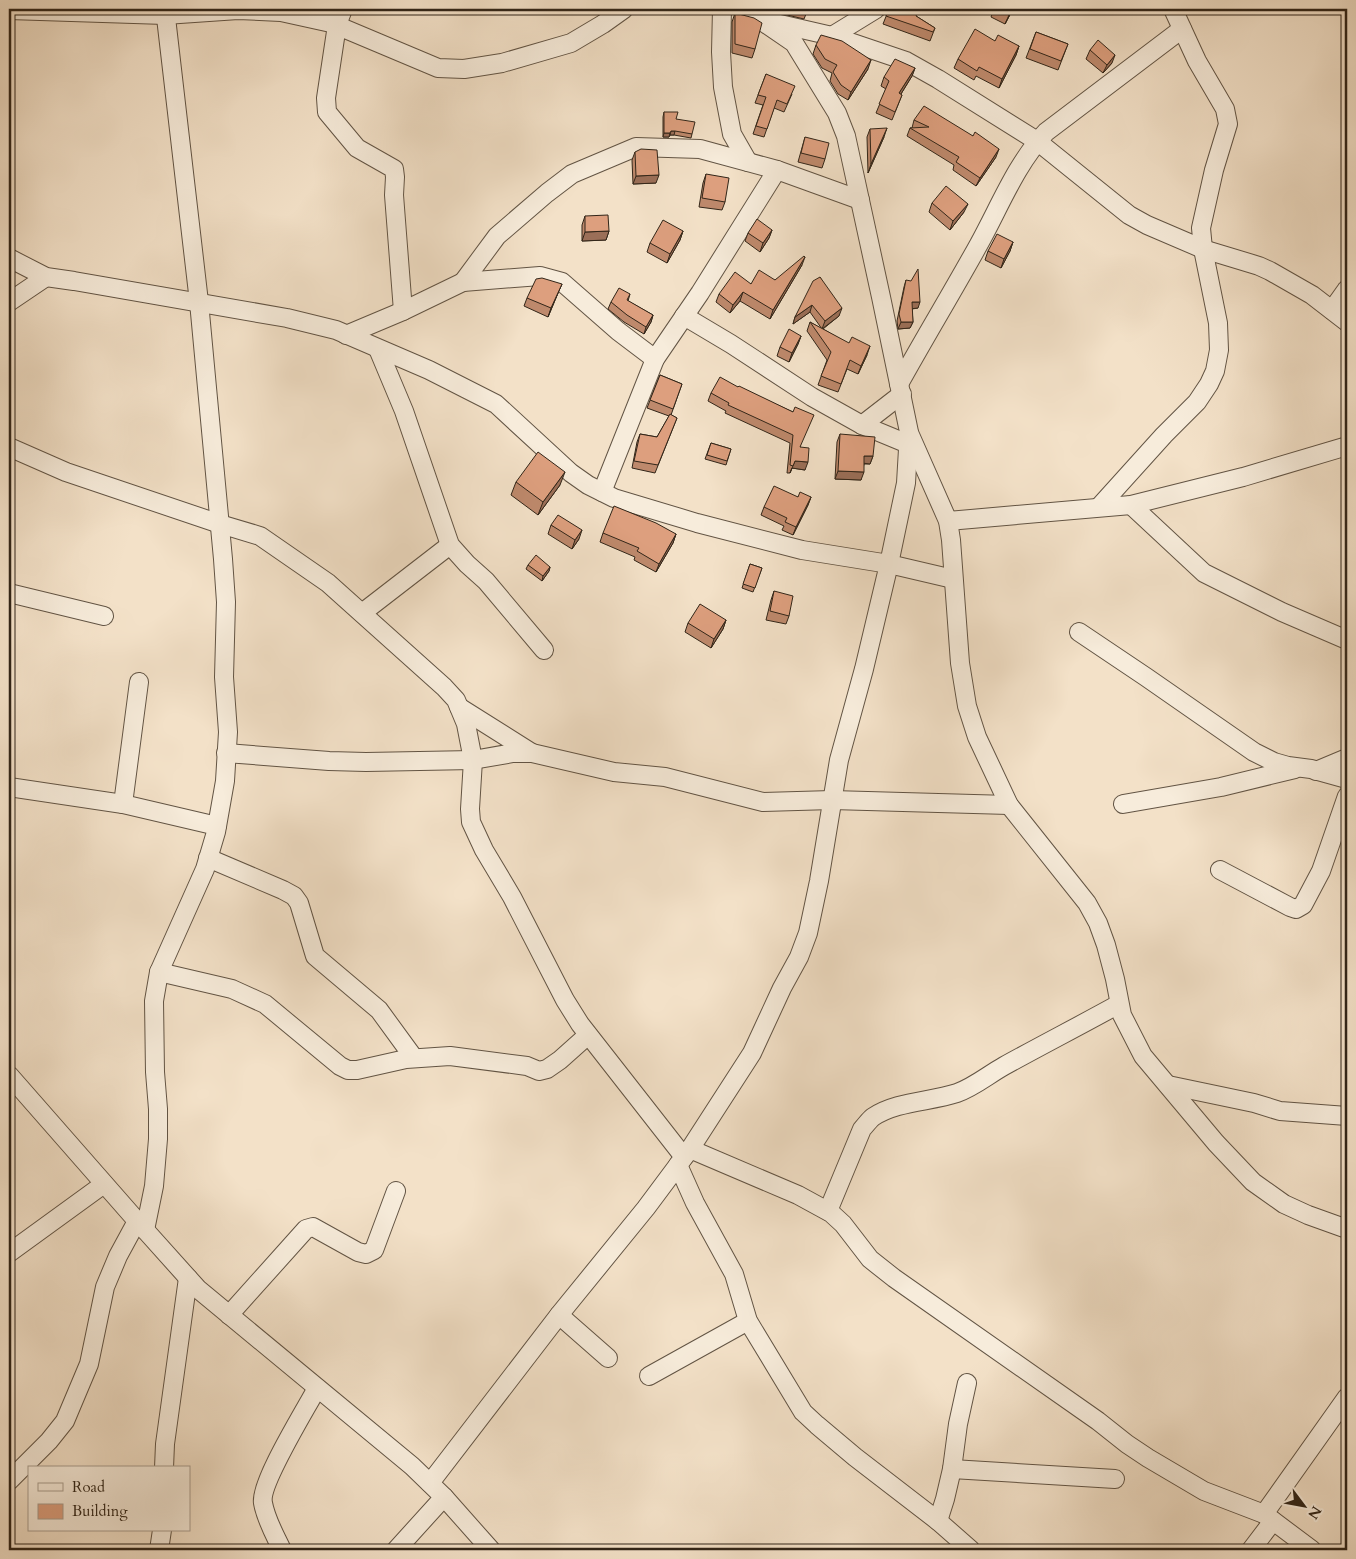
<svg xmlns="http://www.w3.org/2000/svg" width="1356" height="1559" viewBox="0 0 1356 1559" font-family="Cardo,serif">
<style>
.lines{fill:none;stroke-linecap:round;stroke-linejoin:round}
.minor-casing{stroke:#625444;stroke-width:20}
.minor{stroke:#f7ecdb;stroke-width:18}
.wall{fill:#be896c;stroke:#312518}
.shaded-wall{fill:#9b6f58;stroke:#312518}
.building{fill:#dd9f7e;stroke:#312518}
</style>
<rect width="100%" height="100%" fill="#f3e1c8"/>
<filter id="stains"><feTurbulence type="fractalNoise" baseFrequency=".004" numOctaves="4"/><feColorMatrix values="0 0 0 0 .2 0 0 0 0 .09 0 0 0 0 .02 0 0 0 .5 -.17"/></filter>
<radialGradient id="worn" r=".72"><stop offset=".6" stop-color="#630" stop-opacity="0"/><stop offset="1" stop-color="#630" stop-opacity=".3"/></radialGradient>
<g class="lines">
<g class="minor-casing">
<g id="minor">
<path d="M 343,9 L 337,25 L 326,98 L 327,112 L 357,148 L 394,169 L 395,177 L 394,195 L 403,311"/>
<path d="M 722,9 L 721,52 L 723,87 L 732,134 L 748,162"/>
<path d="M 9,10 L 165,15 L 238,10 L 281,12 L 331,23 L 438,68 L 464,69 L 502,63 L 571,43 L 603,24 L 624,9"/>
<path d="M 771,22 L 832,36 L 906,61 L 938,79 L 1037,141 L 1129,215 L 1147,225 L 1203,249 L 1259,266 L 1270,271 L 1312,295 L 1347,322"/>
<path d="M 832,36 L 876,9"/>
<path d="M 9,258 L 46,277 L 74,281 L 287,318 L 336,330 L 429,370 L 496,404 L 571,473 L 588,485 L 614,498 L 697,523 L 802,550 L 889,564 L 953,579"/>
<path d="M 463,282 L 497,236 L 547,193 L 572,174 L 636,147 L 700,149 L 777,170 L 860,200"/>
<path d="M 9,302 L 46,277"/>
<path d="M 1332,310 L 1347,289"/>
<path d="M 684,316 L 731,344 L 812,397 L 862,425 L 908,444"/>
<path d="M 346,335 L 403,311 L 463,282 L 540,276 L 562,282 L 618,331 L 655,359"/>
<path d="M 378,349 L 404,411 L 450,545 L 467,564 L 486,581 L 544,650"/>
<path d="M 899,384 C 925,337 953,291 979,244 C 1000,206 1016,164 1046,132 L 1182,29"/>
<path d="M 862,425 L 902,394"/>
<path d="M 910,435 L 948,521 L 951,540 L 960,663 L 967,706 L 977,737 L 1009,805 L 1087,903 L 1098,923 L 1106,945 L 1115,979 L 1122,1015 L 1143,1056 L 1216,1143 L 1253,1182 L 1284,1204 L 1308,1215 L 1347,1229"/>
<path d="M 9,447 L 66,472 L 220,524 L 260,536 L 328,583 L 444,687 L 456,700 L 466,724 L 473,760 L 470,809 L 471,822 L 484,850 L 512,897 L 565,1000 L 580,1024 L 684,1157"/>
<path d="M 602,492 L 655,359 L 700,293 L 777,170"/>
<path d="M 1131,505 L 1204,573 L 1282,612 L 1347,640"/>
<path d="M 1099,507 L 1164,435 L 1197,402 L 1209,384 L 1215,371 L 1219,350 L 1218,323 L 1203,249 L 1201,228 L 1214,170 L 1228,124 L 1225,109 L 1197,61 L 1173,9"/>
<path d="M 948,521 L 1131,505 L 1243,477 L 1347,446"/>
<path d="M 9,593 L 104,616"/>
<path d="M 362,613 L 450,545"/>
<path d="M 1079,632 L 1146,677 L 1254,752 L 1274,762 L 1288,766 L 1311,769 L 1347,779"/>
<path d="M 459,707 L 532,753"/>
<path d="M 226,753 L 329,761 L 366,762 L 473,760 L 513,753 L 532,753 L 614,772 L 665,777 L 763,802 L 832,800 L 1009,805"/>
<path d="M 1316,771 L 1347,758"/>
<path d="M 9,787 L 123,804 L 217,826"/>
<path d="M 123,804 L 139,682"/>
<path d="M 1123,804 L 1221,787 L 1295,769"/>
<path d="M 208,858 L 283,890 L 294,896 L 299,903 L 315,956 L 379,1010 L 414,1058"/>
<path d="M 1220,870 L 1290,907 L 1296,909 L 1303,905 L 1321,871 L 1347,796"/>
<path d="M 159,972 L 232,989 L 265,1004 L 340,1066 L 348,1070 L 357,1070 L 406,1059 L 450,1056 L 527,1066 L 539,1071 L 547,1069 L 560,1060 L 588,1035"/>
<path d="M 9,1075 L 137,1221 L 198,1289 L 412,1466 L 444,1497 L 491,1550"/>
<path d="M 1168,1085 L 1254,1103 L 1280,1111 L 1347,1116"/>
<path d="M 690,1149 L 798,1195 L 831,1213 L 843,1224 L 870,1259 L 894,1278 L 1098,1421 L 1127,1444 L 1148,1458 L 1204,1491 L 1264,1514 L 1312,1550"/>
<path d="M 678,1165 L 695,1203 L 734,1274 L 748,1321 L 803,1412 L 817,1425 L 855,1457 L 938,1521 L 971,1550"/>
<path d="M 828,1211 L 862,1129 C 866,1125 869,1120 873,1117 C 897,1101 930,1102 957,1093 C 974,1087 988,1075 1004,1066 C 1042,1045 1081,1025 1119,1004"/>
<path d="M 145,1230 L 154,1186 L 158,1139 L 158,1109 L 155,1072 L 154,1001 L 159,972 L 205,869 L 216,832 L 225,781 L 228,732 L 224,677 L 226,602 L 223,559 L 199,302 L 165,9"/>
<path d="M 9,1253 L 104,1184"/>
<path d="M 229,1315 L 306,1229 L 313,1227 L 358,1252 L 366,1254 L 374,1250 L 396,1191"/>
<path d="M 559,1315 L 608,1358"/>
<path d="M 649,1376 L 748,1321"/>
<path d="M 164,1468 L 165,1444 L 188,1278"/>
<path d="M 952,1469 L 1115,1479"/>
<path d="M 9,1481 L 49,1441 L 65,1421 L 89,1364 L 105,1287 L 118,1256 L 137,1221"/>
<path d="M 430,1483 L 559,1315 L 646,1208 L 690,1149 L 752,1053 L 782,988 L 799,957 L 808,933 L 819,881 L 839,760 L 864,669 L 889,564 L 906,483 L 909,432 L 881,297 L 846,136 L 837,113 L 794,43 L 744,9"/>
<path d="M 1264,1514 L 1347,1397"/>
<path d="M 938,1521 L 945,1499 L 952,1469 L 958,1424 L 967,1383"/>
<path d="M 159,1550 L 162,1530"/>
<path d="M 282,1550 C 275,1535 266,1520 263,1503 C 259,1484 306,1409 317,1388"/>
<path d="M 396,1550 L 444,1497"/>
<path d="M 1251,1550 L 1273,1521"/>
</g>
</g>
<use href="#minor" class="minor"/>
</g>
<g class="wall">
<path d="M 785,9 L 808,9 L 804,19 L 783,14 Z"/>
<path d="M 889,9 L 916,16 L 935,28 L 930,41 L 883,24 Z"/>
<path d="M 994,9 L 1013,9 L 1005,24 L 991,17 Z"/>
<path d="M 735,13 L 755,49 L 752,58 L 732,53 L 732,22 Z"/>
<path d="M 1036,32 L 1068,44 L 1058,70 L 1026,58 Z"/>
<path d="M 995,41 L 1019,46 L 1016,55 L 999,88 L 976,76 L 974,80 L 954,68 L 958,59 Z"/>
<path d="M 816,45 L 868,69 L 848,100 L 838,94 L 830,81 L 832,73 L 822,68 L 813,54 Z"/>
<path d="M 1090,50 L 1112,63 L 1103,73 L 1086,59 Z"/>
<path d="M 915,68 L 912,76 L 901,94 L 902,95 L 892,120 L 876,113 L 886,89 L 881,86 L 884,77 Z"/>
<path d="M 766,74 L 792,94 L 784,112 L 774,108 L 764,137 L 753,134 L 763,105 L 755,103 Z"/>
<path d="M 664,112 L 676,119 L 692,134 L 691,138 L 674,135 L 670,135 L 669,137 L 663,137 L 663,117 Z"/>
<path d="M 914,120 L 973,136 L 996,157 L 976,186 L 953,170 L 954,165 L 907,136 L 910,128 L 912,128 Z"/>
<path d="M 870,129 L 884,137 L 868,173 L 867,137 Z"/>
<path d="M 805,137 L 825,159 L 822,168 L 798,162 Z"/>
<path d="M 635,152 L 656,183 L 633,184 L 632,160 Z"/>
<path d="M 706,174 L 725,202 L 722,210 L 699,207 L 703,183 Z"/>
<path d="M 932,203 L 964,212 L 950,230 L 929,212 Z"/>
<path d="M 585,216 L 609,231 L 606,240 L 582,241 L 582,225 Z"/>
<path d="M 772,230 L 769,238 L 760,252 L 745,241 L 748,233 Z"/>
<path d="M 683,231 L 680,240 L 667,263 L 647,252 L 650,243 Z"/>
<path d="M 1013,242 L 1010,251 L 1001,268 L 985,260 L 988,251 Z"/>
<path d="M 802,265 L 770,319 L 740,301 L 730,313 L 716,302 L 719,294 L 751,284 L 775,280 Z"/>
<path d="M 820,277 L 839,316 L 823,329 L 867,355 L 858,374 L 847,369 L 838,392 L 818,385 L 827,360 L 807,331 L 810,322 L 822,329 L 810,312 L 793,324 L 795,317 Z"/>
<path d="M 906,280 L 918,308 L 912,309 L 913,322 L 910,328 L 898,329 L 897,321 L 904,287 Z"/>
<path d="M 558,293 L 548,317 L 524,306 L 527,298 Z"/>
<path d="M 630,294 L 628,301 L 653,315 L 651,322 L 644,334 L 624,322 L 608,309 L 611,302 Z"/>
<path d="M 801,336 L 798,344 L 789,362 L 777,356 L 780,347 Z"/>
<path d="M 660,375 L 682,384 L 671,415 L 677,418 L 655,473 L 632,468 L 637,442 L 640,434 L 657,437 L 669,416 L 647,408 Z"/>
<path d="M 738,387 L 793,412 L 805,470 L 792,468 L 790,473 L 787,473 L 790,443 L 725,413 L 726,411 L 708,401 L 711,393 Z"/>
<path d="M 840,434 L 873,456 L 870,464 L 864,464 L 861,480 L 835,479 L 837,442 Z"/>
<path d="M 711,443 L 731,449 L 726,465 L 705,459 Z"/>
<path d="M 516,482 L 560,485 L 538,515 L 511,495 Z"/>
<path d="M 798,497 L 811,497 L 808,505 L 793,535 L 782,530 L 784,526 L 761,515 L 764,507 Z"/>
<path d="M 551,525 L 579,539 L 572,549 L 548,534 Z"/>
<path d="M 603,533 L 676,534 L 673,543 L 656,572 L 634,560 L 635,557 L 600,542 Z"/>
<path d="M 750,564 L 762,568 L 753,592 L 742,588 Z"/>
<path d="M 528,565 L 550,567 L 549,571 L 542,581 L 526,569 Z"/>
<path d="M 774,591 L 789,616 L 786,624 L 766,620 L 771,600 Z"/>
<path d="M 726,620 L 723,629 L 711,648 L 685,632 L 688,623 Z"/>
</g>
<g class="shaded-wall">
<path d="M 1012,9 L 1013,9 L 1005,24 L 1009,15 Z"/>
<path d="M 1019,46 L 1016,55 L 999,88 L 1002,79 Z"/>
<path d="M 1115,55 L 1112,63 L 1103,73 L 1107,65 Z"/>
<path d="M 871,60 L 868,69 L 848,100 L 851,92 Z"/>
<path d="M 915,68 L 912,76 L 896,102 L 899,93 Z"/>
<path d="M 887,128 L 884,137 L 868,173 L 871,164 Z"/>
<path d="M 671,131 L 675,131 L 674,135 L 670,135 Z"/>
<path d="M 664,133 L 670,133 L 669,137 L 663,137 Z"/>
<path d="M 999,149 L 996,157 L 976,186 L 980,178 Z"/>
<path d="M 659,175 L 656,183 L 633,184 L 636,176 Z"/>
<path d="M 968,204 L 964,212 L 950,230 L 953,221 Z"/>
<path d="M 772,230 L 769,238 L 760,252 L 763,243 Z"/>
<path d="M 609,231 L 606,240 L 582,241 L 585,232 Z"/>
<path d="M 683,231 L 680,240 L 667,263 L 670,254 Z"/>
<path d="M 1013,242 L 1010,251 L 1001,268 L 1004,259 Z"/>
<path d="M 805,257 L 802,265 L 770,319 L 773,310 Z"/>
<path d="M 562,284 L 558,293 L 548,317 L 551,308 Z"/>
<path d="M 743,292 L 740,301 L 730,313 L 733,305 Z"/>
<path d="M 912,302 L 920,302 L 918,308 L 909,309 Z"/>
<path d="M 812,305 L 810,312 L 793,324 L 795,317 Z"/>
<path d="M 842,308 L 839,316 L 822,329 L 825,321 Z"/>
<path d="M 653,315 L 651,322 L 644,334 L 646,327 Z"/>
<path d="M 901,322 L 913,322 L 910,328 L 898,329 Z"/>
<path d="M 801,336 L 798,344 L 789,362 L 792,353 Z"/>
<path d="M 870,346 L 867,355 L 858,374 L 861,366 Z"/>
<path d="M 864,456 L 873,456 L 870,464 L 862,463 Z"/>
<path d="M 795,461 L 808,462 L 805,470 L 792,468 L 790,473 Z"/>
<path d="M 838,471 L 864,472 L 861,480 L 835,479 Z"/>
<path d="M 565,472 L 560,485 L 538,515 L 543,502 Z"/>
<path d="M 811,497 L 808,505 L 793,535 L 796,527 Z"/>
<path d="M 582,530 L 579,539 L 572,549 L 575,540 Z"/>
<path d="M 676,534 L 673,543 L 656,572 L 659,564 Z"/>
<path d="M 550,567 L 549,571 L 542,581 L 543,576 Z"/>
<path d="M 726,620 L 723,629 L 711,648 L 714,639 Z"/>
</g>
<g class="building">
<path d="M 889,9 L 919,9 L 916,16 L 935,28 L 933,32 L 886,16 Z"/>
<path d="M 995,9 L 1012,9 L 1009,15 Z"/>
<path d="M 735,13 L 754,18 L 762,23 L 755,49 L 735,44 Z"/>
<path d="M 975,29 L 995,41 L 998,35 L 1019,46 L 1002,79 L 979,67 L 977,71 L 958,59 Z"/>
<path d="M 1036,32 L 1068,44 L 1061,61 L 1030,49 Z"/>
<path d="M 821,35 L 842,41 L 871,60 L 851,92 L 841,85 L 833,72 L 837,65 L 825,59 L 816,45 Z"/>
<path d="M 1098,40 L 1115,55 L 1107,65 L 1090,50 Z"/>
<path d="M 895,59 L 915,68 L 899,93 L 902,95 L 895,112 L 879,104 L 889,81 L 884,77 Z"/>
<path d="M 766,74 L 795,86 L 787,104 L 777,100 L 767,129 L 756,126 L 766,97 L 758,95 Z"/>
<path d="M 924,106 L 973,136 L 975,132 L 999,149 L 980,178 L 956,162 L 959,157 L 910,128 L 929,127 L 914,120 Z"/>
<path d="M 664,112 L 678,112 L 676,119 L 695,122 L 692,134 L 675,131 L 671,131 L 670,133 L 664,133 Z"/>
<path d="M 887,128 L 871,164 L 870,129 Z"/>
<path d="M 805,137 L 829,143 L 825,159 L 801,153 Z"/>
<path d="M 641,149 L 657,150 L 659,175 L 636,176 L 635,152 Z"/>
<path d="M 706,174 L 729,178 L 725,202 L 702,198 Z"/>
<path d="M 946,186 L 968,204 L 953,221 L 932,203 Z"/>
<path d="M 608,215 L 609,231 L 585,232 L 585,216 Z"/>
<path d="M 757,219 L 772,230 L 763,243 L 748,233 Z"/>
<path d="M 663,220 L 683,231 L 670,254 L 650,243 Z"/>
<path d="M 997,234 L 1013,242 L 1004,259 L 988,251 Z"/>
<path d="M 804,256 L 805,257 L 773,310 L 743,292 L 733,305 L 719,294 L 735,272 L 751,284 L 759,270 L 775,280 Z"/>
<path d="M 918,269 L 920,302 L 912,302 L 913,322 L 901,322 L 899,314 L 906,280 L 911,281 Z"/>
<path d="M 820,277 L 842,308 L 825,321 L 812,305 L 795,317 L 813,281 Z"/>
<path d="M 542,278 L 562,284 L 551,308 L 527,298 L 536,279 Z"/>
<path d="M 619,288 L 630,294 L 627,300 L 653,315 L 646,327 L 627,315 L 611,302 Z"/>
<path d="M 810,322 L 849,343 L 852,337 L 870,346 L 861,366 L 850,360 L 841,384 L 821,376 L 831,352 Z"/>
<path d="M 789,329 L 801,336 L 792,353 L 780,347 Z"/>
<path d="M 660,375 L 682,384 L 673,409 L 650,400 Z"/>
<path d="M 720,377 L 738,387 L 739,386 L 793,412 L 795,407 L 814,415 L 800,447 L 809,448 L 808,462 L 795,461 L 793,466 L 790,465 L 793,435 L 728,405 L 729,403 L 711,393 Z"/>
<path d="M 670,414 L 677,418 L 658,465 L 634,461 L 640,434 L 657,437 Z"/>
<path d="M 840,434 L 875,437 L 873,456 L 864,456 L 864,472 L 838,471 Z"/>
<path d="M 711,443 L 731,449 L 727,461 L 707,455 Z"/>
<path d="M 538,452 L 565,472 L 543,502 L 516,482 Z"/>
<path d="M 774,486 L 798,497 L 800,492 L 811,497 L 796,527 L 785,522 L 787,518 L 764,507 Z"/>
<path d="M 614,506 L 656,523 L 676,534 L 659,564 L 637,551 L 639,548 L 603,533 Z"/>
<path d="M 558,515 L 582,530 L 575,540 L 551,525 Z"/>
<path d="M 536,555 L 550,567 L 543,576 L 528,565 Z"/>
<path d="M 750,564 L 762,568 L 755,588 L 743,584 Z"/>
<path d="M 774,591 L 793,596 L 789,616 L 770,611 Z"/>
<path d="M 700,604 L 726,620 L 714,639 L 688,623 Z"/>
</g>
<rect width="1356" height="1559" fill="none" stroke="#f3e1c8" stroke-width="30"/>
<rect x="10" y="10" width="1336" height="1539" fill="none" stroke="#312518" stroke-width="2.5"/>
<rect x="15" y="15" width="1326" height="1529" fill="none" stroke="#312518"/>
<rect x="28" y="1466" width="162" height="65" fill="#f7ecdb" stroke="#a89c8d"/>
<rect x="38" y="1483" width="25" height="8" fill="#f7ecdb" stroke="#a89c8d"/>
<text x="72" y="1492" font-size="15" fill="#312518">Road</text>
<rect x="38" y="1504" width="25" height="15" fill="#dd9f7e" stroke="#a89c8d"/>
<text x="72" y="1516" font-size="15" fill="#312518">Building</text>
<g transform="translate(1304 1506) rotate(122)" stroke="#f7ecdb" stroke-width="4" paint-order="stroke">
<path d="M0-4L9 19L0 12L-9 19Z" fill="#312518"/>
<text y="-8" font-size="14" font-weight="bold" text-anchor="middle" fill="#312518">N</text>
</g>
<rect width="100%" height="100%" filter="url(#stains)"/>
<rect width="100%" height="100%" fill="url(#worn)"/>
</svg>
